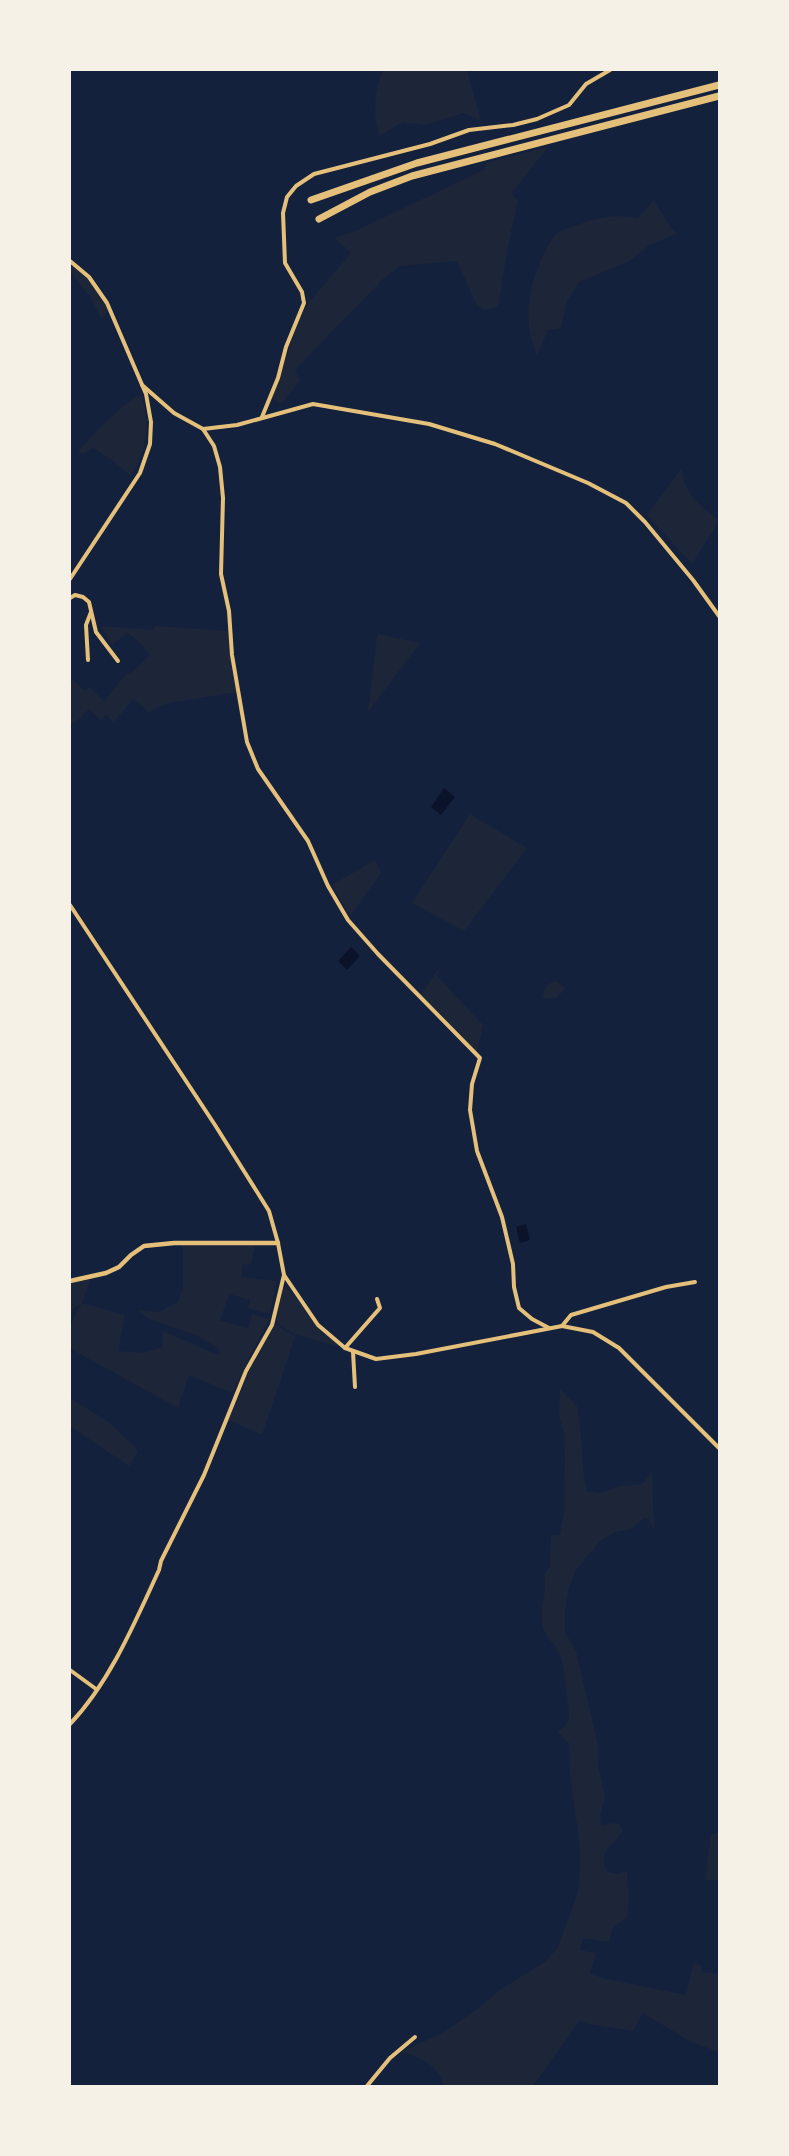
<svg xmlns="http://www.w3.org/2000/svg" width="789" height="2156" viewBox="0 0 789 2156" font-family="Spectral,serif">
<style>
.green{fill:#1d2539}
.water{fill:#0b132b}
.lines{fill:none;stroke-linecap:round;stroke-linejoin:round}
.minor{stroke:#e5c07b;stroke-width:4}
.tertiary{stroke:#e5c07b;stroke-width:4.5}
.motorway{stroke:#e5c07b;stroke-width:7}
</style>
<rect width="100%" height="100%" fill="#14213d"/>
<g class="green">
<path d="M 383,70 L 467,70 L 481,121 L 464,113 L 425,125 L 403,122 L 379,136 C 373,113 374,92 383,70 Z"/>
<path d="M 548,147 L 511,194 L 518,200 L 508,246 L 498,307 L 485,310 L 477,306 L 457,261 L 400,266 L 384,278 L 295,370 L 300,381 L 281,404 L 272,398 L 293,336 L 309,302 L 351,253 L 335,238 L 355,231 L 484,170 L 486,163 Z"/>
<path d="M 654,200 L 669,225 L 677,234 L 649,245 L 630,261 L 579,282 L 567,301 L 561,328 L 548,330 L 537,356 C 523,322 527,289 543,256 C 546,249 551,239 557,234 C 561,230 570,228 575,226 C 599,217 612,214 638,218 Z"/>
<path d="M 70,263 C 89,274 101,292 108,312 L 101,318 L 91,298 L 70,272 Z"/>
<path d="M 141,394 C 150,424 148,449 131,476 L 112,460 L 93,448 L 82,454 L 78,451 C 97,431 117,408 141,394 Z"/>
<path d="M 682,468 C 683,494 701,506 719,521 L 692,564 L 647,515 Z"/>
<path d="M 101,626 L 154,630 L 155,626 L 228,631 L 237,692 L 168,703 L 149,712 L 133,699 L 114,722 L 106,715 L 101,720 L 89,709 L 75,723 L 70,723 L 70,684 L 73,680 L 85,691 L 89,687 L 104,701 L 128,672 L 130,674 L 150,655 L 136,639 L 127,633 L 112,645 Z"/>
<path d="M 379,634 L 420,643 L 368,712 L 377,637 Z"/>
<path d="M 470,814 L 527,848 L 464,931 L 412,903 Z"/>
<path d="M 375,860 L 381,873 L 350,916 L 332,885 Z"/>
<path d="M 441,966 L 437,976 L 483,1025 L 477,1052 L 421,994 Z"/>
<path d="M 556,981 L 566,988 L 556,998 L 545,999 L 543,997 C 544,988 547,983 556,981 Z"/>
<path d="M 183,1245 L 255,1246 L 251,1265 L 243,1264 L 241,1277 L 276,1281 L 270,1314 L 248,1308 L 250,1300 L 229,1294 L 220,1321 L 248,1328 L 252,1314 L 269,1319 L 232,1393 L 189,1375 L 178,1408 L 73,1350 C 62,1337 74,1317 81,1304 L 74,1308 L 70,1315 L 70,1283 L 91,1278 L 82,1303 L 125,1315 L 118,1351 L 142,1353 L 162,1348 L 163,1331 L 218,1355 L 220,1353 L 218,1348 L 198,1336 L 149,1319 L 137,1310 L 159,1312 L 178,1302 L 183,1288 Z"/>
<path d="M 283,1288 L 289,1289 L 320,1327 L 338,1343 L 336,1346 L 294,1334 L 276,1322 L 281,1290 Z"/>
<path d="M 275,1324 L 295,1337 L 262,1435 L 229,1420 L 251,1367 Z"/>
<path d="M 560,1389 L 577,1406 L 581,1435 L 584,1479 L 587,1491 L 600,1493 L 620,1486 L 639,1485 L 645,1481 L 652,1472 L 654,1530 L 649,1519 L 644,1518 L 631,1529 L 616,1532 L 601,1540 L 576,1570 L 569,1587 L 565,1609 L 565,1632 L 576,1651 L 599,1749 L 598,1766 L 605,1796 L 600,1816 L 601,1826 L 612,1823 L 619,1824 L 623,1830 C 615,1846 595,1850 608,1872 L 618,1874 L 627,1871 L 629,1901 L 627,1917 L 613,1928 L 609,1942 L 583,1938 L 580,1950 L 596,1953 L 590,1973 L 602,1978 L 686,1995 L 693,1964 L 701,1965 L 701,1972 L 719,1974 L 719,2052 L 691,2042 L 643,2013 L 633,2031 L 588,2024 L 580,2020 L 533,2086 L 444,2086 C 438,2065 420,2057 401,2052 L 442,2033 L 476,2010 L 501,1989 L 546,1961 L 558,1947 L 578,1892 L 580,1868 L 580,1848 L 570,1775 L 569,1743 L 557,1732 C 563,1728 568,1725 569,1718 C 570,1713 563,1663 561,1657 C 555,1641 545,1641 542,1621 C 540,1606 548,1590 544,1575 L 550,1566 L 551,1535 L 560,1535 L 564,1512 L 565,1459 L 564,1433 L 559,1416 Z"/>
<path d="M 70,1398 L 110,1423 L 135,1447 L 138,1451 L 129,1466 L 70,1426 Z"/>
<path d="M 719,1833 L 719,1880 L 705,1880 L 711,1834 Z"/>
</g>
<g class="water">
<path d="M 444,788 L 455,797 L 441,815 L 431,807 Z"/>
<path d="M 351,947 L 360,956 L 347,970 L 338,961 Z"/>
<path d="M 526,1224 L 530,1240 L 520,1243 L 516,1227 Z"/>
</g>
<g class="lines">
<g class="minor">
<path d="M 70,261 L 89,277 L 107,303 L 146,394 L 151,422 L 150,444 L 140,473 L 70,579"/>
<path d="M 142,385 L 174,413 L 203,429 L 237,425 L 313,404 L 429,424 L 495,444 L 588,483 L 626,503 L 645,522 L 693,580 L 719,616"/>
<path d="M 262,417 L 278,378 L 286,347 L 304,303 L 302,292 L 285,263 L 283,213 L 287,197 L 296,186 L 314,174 L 430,144 L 469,130 L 513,125 L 537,119 L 569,105 L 586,84 L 610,70"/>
<path d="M 203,429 L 214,446 L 220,467 L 223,498 L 221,574 L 229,611 L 232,655 L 247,742 L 258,769 L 308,841 L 328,886 L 348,920 L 378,954 L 480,1058 L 472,1084 L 470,1110 L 477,1151 L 502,1217 L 513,1264 L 514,1287 L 519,1308 L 532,1319 L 549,1328"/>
<path d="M 70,598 L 75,595 L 83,597 L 89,602 L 96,632 L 118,661"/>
<path d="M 88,660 L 86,625 L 91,612"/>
<path d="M 70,905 L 215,1125 L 269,1211 L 278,1243 L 284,1275 L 318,1325 L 345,1348 L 376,1359 L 416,1354 L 562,1326 L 593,1332 L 619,1348 L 719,1448"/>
<path d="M 562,1326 L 571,1315 L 666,1287 L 695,1282"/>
<path d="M 345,1348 L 380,1308 L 377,1299"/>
<path d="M 353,1352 L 355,1387"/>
<path d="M 70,1670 L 96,1689"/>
<path d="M 70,1724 C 110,1682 135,1622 159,1570 L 161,1561 L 204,1475 L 246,1371 L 272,1325 L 284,1275"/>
<path d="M 367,2086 L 390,2058 L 415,2037"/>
</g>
<path class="tertiary" d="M 70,1281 L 106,1273 L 119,1267 L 131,1255 L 144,1246 L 174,1243 L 278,1243"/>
<g class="motorway">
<path d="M 311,200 L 417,163 L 719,85"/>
<path d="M 319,219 L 370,192 L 412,176 L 719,96"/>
</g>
</g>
<rect width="789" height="2156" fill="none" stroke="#f6f1e7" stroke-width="142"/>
</svg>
